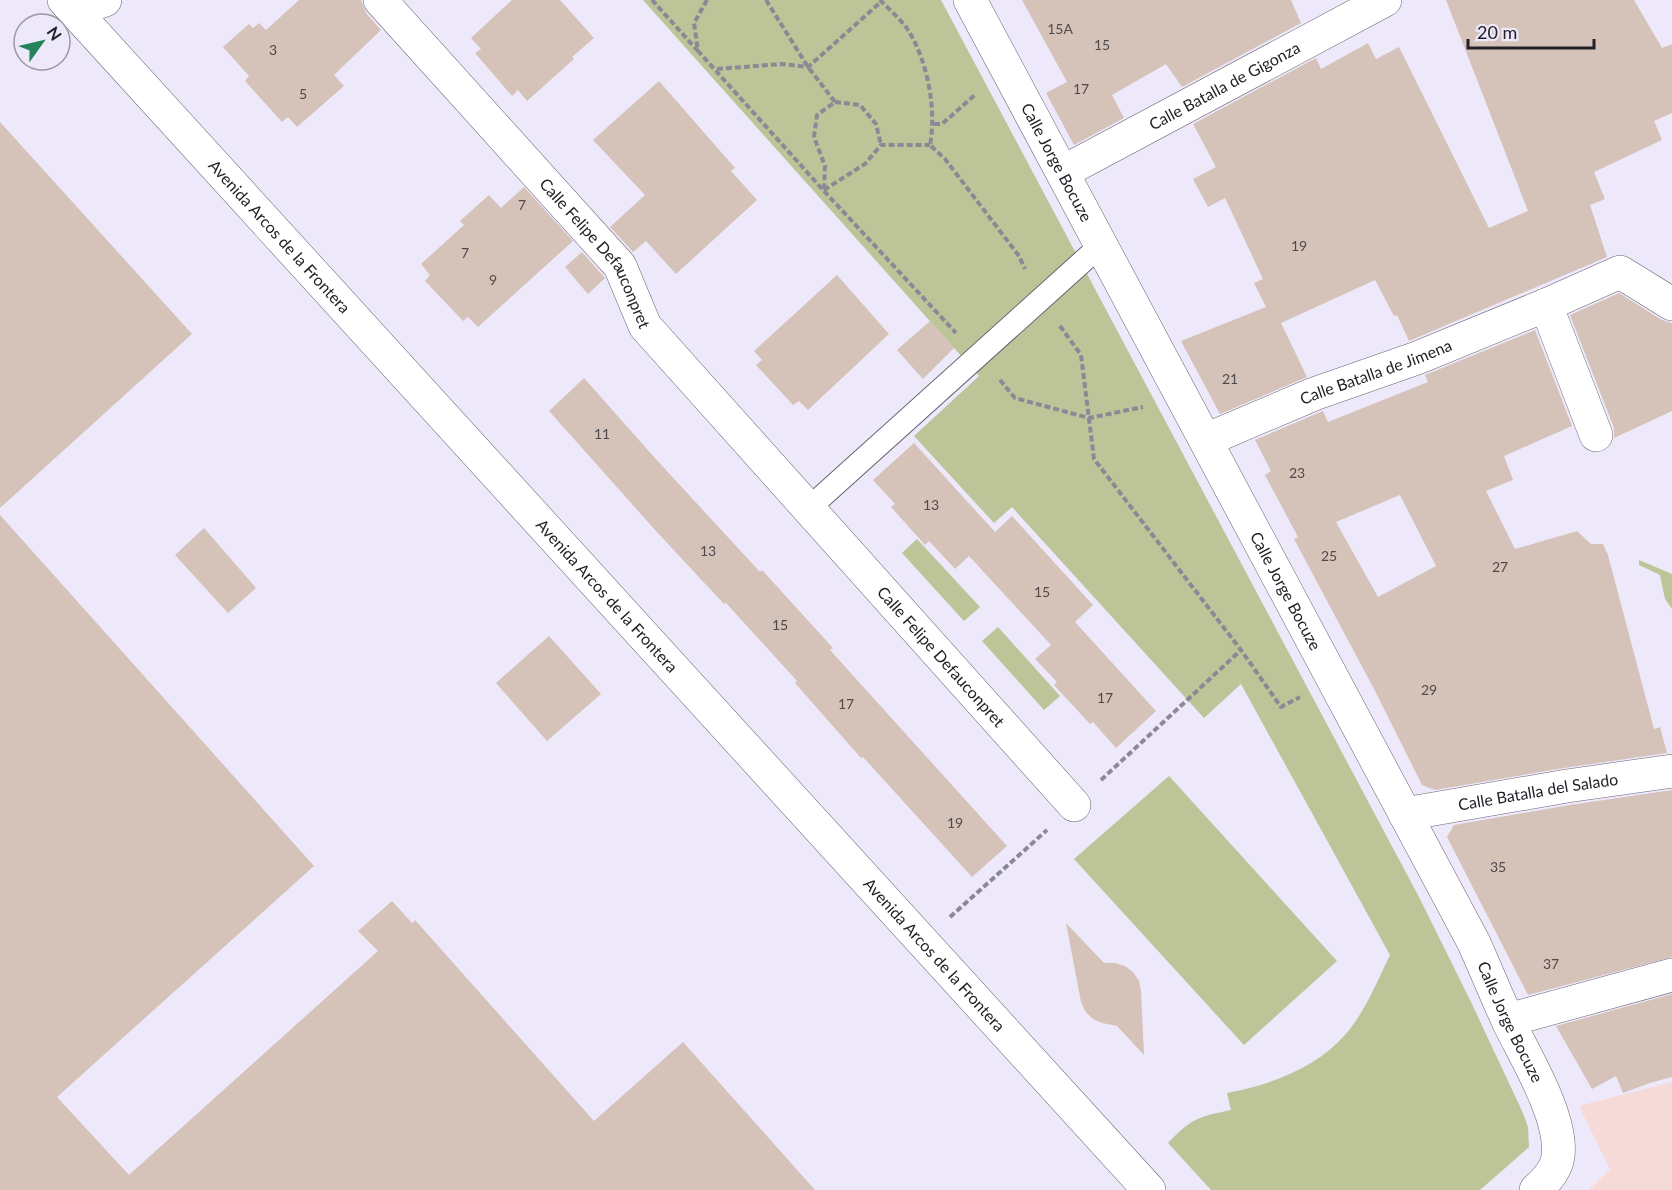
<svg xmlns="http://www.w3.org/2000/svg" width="1672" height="1190" viewBox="0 0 1672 1190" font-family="Lato,sans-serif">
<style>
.industrial{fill:#f5dad7}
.green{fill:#bcc498}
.building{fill:#d5c3ba;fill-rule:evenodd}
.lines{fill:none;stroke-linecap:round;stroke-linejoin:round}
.service-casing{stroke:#686473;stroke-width:24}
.minor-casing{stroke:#686473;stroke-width:34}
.secondary-casing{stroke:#686473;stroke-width:34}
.path{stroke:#8c8895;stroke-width:4;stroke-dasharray:6 3;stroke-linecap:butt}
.service{stroke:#fff;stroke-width:22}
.minor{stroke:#fff;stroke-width:33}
.secondary{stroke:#fff;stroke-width:33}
.labels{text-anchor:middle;stroke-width:6;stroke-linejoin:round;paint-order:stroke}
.number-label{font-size:14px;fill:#504a4c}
.street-label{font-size:16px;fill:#232128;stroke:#ede8fa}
</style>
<rect width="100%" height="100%" fill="#ede8fa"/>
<path class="industrial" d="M 1672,1082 L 1672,1190 L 1589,1190 L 1610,1169 L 1579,1106 Z"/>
<g class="green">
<path d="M 643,0 L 941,0 L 1419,897 L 1471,1002 L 1523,1113 L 1528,1127 L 1529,1147 L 1480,1190 L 1211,1190 L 1168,1143 C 1192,1118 1198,1117 1231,1110 L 1227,1093 C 1269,1085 1315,1069 1345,1035 C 1365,1012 1377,982 1390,955 L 1241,684 L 1204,718 L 1012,507 L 994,523 L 914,436 L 979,376 Z"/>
<path d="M 917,539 L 980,607 L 964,621 L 902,553 Z"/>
<path d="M 1639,560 L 1672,574 L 1672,609 L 1665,599 L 1660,575 L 1639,565 Z"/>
<path d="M 998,627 L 1060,696 L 1044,710 L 982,641 Z"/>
<path d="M 1169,776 L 1337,961 L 1244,1045 L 1074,859 Z"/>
</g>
<g class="building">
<path d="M 299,0 L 361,0 L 366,13 L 381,30 L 334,75 L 344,86 L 297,127 L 288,117 L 282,122 L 245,81 L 249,76 L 223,47 L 249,24 L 253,28 L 259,23 L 266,30 Z"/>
<path d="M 512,0 L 560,0 L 594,38 L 572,57 L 574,59 L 527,101 L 518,90 L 512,96 L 475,53 L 481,49 L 471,38 Z"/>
<path d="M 1022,0 L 1291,0 L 1301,23 L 1182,87 L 1166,64 L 1112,95 L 1124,118 L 1074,145 L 1046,93 L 1067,82 Z"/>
<path d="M 1446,0 L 1634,0 L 1662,48 L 1672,44 L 1672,113 L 1654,121 L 1662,140 L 1594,172 L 1605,199 L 1590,205 L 1607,257 L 1409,341 L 1397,315 L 1394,316 L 1375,280 L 1281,323 L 1307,377 L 1220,414 L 1181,341 L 1266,307 L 1254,283 L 1263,279 L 1225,198 L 1208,207 L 1193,179 L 1216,167 L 1193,124 L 1316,58 L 1321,69 L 1368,43 L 1376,59 L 1399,47 L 1489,228 L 1528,211 Z"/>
<path d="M 659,81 L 735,168 L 731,171 L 757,200 L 676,274 L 646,241 L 633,252 L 610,227 L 645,195 L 593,140 Z"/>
<path d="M 0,122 L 192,334 L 0,508 Z"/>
<path d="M 524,187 L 573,241 L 478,327 L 468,317 L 463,321 L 425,281 L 430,275 L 421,264 L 464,225 L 460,221 L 489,195 L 501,208 Z"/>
<path d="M 582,252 L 605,278 L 588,294 L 565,267 Z"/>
<path d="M 837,275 L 889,334 L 808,410 L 799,401 L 793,405 L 756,365 L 762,360 L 754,351 Z"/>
<path d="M 1619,293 L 1662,320 L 1672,323 L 1672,411 L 1614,438 L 1614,428 L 1570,315 Z"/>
<path d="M 930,321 L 954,348 L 923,379 L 897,350 Z"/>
<path d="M 1535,330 L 1572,426 L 1504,456 L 1513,480 L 1486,491 L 1515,549 L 1577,531 L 1591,544 L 1603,544 L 1608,555 L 1654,729 L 1660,727 L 1667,753 L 1564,768 L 1435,790 L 1422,785 L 1374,689 L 1294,539 L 1298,537 L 1265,475 L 1271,471 L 1255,440 L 1323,411 L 1328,422 L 1428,382 L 1425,375 ZM 1400,495 L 1436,566 L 1378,597 L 1336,522 Z"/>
<path d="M 584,378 L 654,457 L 760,572 L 762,570 L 833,648 L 830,650 L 1007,846 L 972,877 L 863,757 L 861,758 L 795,683 L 797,681 L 726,603 L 724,604 L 656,531 L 549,411 Z"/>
<path d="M 914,443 L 995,532 L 1012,516 L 1093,605 L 1075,622 L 1156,711 L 1116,748 L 1093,722 L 1090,724 L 1054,685 L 1057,682 L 1035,659 L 1051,645 L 969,556 L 955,569 L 929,541 L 925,545 L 891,507 L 895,504 L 873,480 Z"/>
<path d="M 0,515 L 314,866 L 57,1097 L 129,1175 L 378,951 L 358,931 L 392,901 L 412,923 L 415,920 L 594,1121 L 683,1042 L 815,1190 L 0,1190 Z"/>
<path d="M 204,528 L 256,588 L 228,613 L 175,555 Z"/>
<path d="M 549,636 L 601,694 L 547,741 L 496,683 Z"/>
<path d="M 1672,790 L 1672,957 L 1528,995 L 1447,837 L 1454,825 L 1570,805 Z"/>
<path d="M 1066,923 L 1104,963 L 1115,963 L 1125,966 L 1133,972 L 1139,981 L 1141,991 L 1144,1055 L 1117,1026 L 1102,1023 L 1093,1019 L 1085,1011 L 1081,1002 Z"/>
<path d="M 1672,994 L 1672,1077 L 1650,1083 L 1623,1093 L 1616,1076 L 1592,1089 L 1556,1026 Z"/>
</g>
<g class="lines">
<g class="service-casing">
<path id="service" d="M 808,509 L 1101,245"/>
</g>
<g class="minor-casing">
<g id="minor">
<path id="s1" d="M 380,0 L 620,266 L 645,326 L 1074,805"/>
<path id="s2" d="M 970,0 L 1474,943 C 1486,970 1497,997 1509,1023 C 1526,1058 1563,1118 1558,1156 C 1557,1169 1546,1181 1536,1190"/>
<path d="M 74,11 L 105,0"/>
<path id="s3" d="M 1063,172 L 1385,0"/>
<path d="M 1546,305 L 1596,435"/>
<path id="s4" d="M 1206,440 L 1314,394 L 1417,358 L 1546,305 L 1620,272 L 1672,304"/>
<path id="s5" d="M 1405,814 L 1567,786 L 1672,771"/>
<path d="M 1508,1020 L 1672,975"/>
</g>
</g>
<g class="secondary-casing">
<g id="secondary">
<path id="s6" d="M 64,0 L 1149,1190"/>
</g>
</g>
<g class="path">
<path d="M 652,0 L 698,51"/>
<path d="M 707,0 L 694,23 L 698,51 L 824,191 L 956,333"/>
<path d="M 766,0 L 808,67 L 835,102 L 817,115 L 814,137 L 825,166 L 824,190"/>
<path d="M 880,0 C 888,8 899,18 906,27 C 927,58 937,108 930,145 L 945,159 L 1019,256 L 1025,269"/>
<path d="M 717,69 L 782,64 L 808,67 L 882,1"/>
<path d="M 835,102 L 860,105 L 876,124 L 881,145"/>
<path d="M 934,124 L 942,124 L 976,94"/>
<path d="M 824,190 L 865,164 L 881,145 L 930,145"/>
<path d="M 1060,326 L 1081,355 L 1094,459 L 1241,650 L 1281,707 L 1300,697"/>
<path d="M 1000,380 L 1015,398 L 1089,418 L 1143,407"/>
<path d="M 1101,780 L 1241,650"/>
<path d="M 950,917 L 1047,830"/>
</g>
<use href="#service" class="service"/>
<use href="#minor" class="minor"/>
<use href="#secondary" class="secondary"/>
</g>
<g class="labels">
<g class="number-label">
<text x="1060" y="34">15A</text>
<text x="1102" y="50">15</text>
<text x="273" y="55">3</text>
<text x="1081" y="94">17</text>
<text x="303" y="99">5</text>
<text x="522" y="210">7</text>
<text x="1299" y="251">19</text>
<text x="465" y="258">7</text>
<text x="493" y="285">9</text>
<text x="1230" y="384">21</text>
<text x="602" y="439">11</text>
<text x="1297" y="478">23</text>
<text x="931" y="510">13</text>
<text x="708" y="556">13</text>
<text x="1329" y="561">25</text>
<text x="1500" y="572">27</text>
<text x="1042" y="597">15</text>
<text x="780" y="630">15</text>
<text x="1429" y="695">29</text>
<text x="1105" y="703">17</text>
<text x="846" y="709">17</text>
<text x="955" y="828">19</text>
<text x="1498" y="872">35</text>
<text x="1551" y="969">37</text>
</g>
<g class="street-label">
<text dy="6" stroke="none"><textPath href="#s3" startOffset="183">Calle Batalla de Gigonza</textPath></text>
<text dy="6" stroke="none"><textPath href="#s2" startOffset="184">Calle Jorge Bocuze</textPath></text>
<text dy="6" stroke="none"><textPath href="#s6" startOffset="320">Avenida Arcos de la Frontera</textPath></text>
<text dy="6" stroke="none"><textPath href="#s1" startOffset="334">Calle Felipe Defauconpret</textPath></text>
<text dy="6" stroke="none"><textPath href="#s4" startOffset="183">Calle Batalla de Jimena</textPath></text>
<text dy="6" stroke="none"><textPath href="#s2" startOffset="670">Calle Jorge Bocuze</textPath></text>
<text dy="6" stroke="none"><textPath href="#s6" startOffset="806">Avenida Arcos de la Frontera</textPath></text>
<text dy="6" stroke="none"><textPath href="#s1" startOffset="867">Calle Felipe Defauconpret</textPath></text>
<text dy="6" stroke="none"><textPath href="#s5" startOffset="135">Calle Batalla del Salado</textPath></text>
<text dy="6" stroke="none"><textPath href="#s6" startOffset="1292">Avenida Arcos de la Frontera</textPath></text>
<text dy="6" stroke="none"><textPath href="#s2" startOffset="1156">Calle Jorge Bocuze</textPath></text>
</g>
</g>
<g transform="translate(42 42) rotate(56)"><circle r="28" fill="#ede8fa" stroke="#9c98a6" stroke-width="1.5"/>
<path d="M0-4.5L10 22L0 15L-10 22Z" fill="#25835a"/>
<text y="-9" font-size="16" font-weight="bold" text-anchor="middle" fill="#232128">N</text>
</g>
<path d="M1468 39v9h126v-9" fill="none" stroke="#232128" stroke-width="3"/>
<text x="1477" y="39" font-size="18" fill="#232128" stroke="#ede8fa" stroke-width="4.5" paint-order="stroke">20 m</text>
</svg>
